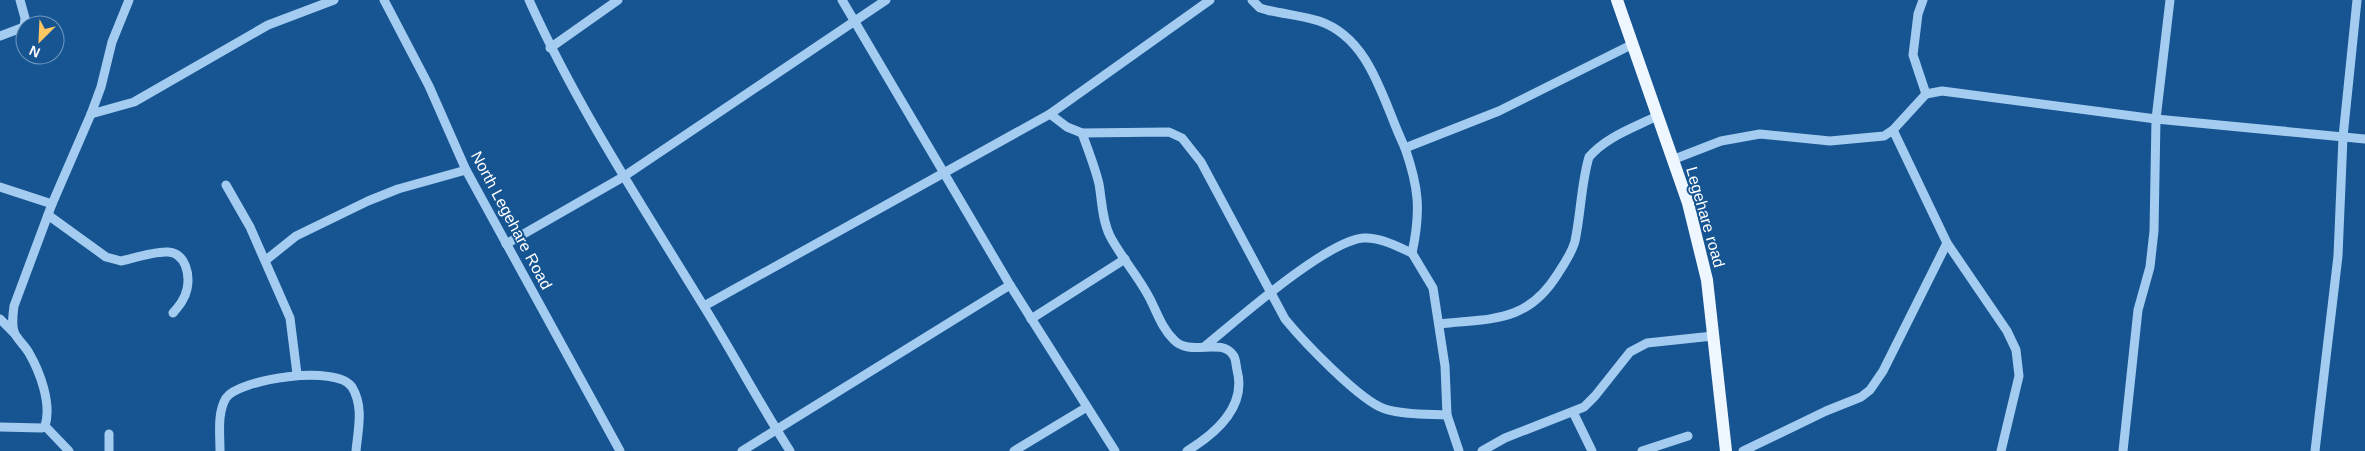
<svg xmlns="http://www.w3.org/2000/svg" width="2365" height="451" viewBox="0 0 2365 451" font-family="Arial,sans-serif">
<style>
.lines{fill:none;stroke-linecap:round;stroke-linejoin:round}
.minor{stroke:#a4ccf1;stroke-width:9}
.major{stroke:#eef6ff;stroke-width:12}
.labels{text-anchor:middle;stroke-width:4;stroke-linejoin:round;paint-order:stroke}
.street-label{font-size:16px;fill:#fff;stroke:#165592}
</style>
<rect width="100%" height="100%" fill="#165592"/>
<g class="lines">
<g class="minor">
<path d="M 384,0 L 429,86 L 466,170 L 620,451"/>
<path d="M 529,0 C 577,107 642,205 703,305 C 733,353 759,403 790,451"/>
<path d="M 842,0 L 1010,285 L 1115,451"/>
<path d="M 1252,0 L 1260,8 L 1267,10 C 1284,14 1303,16 1319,21 C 1372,39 1383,103 1405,148 L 1499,111 L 1633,44"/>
<path d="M 1923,0 L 1918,14 L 1913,55 L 1926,94"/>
<path d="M 0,36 L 24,27 L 25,18 L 20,0"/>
<path d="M 550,48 L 618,0"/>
<path d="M 91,114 L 134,102 L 268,25 L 334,0"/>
<path d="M 1050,114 L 1067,127 L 1082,133 L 1169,132 L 1182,138 L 1201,162 L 1285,319 C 1303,341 1360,401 1385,409 C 1404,415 1427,414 1447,415"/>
<path d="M 1893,130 L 1947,243 L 2007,331 L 2016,350 L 2019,376 L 2001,451"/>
<path d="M 1082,133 C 1088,150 1095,167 1099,184 C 1102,201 1102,220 1110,236 C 1121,257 1138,276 1149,297 C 1157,312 1161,327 1174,340 C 1190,357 1221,337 1233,355 C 1236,358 1236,366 1237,370 C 1247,407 1215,434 1187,451"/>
<path d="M 1405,148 C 1419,188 1421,211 1412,253 L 1433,288 L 1445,366 L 1447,415 L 1459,451"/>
<path d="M 1672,160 L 1721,141 L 1760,134 L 1830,141 L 1884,136 L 1893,130 L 1926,94 L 1942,91 L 2156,119 L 2365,139"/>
<path d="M 226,185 L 250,227 L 290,318 L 297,374"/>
<path d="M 0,187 L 52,204"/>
<path d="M 48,215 L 106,257 L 121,261 C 134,258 155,251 168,252 C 186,253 190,275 187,289 C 185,299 179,306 173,313"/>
<path d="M 506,244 L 623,177 L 886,0"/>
<path d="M 266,260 L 296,236 L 368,201 L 398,189 L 466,170"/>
<path d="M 704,306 L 1050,114 L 1210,0"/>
<path d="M 0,319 L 14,333"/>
<path d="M 1031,319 L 1125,259"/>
<path d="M 1439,324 C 1490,318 1526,324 1557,275 C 1564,264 1572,253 1575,241 C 1581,213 1581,184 1589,157 C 1606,137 1633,128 1657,116"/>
<path d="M 1204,347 C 1236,321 1327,240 1364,238 C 1380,237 1398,247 1412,253"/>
<path d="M 1573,412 L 1592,451"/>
<path d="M 45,426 C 52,404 40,372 29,353 C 25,346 19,341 15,334 C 11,326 13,315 14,306 L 52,204 L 91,114 L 101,87 L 112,42 L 129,0"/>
<path d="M 45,426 L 69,451"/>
<path d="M 0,427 L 42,428 L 45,426"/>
<path d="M 109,434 L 109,451"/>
<path d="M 220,451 C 220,434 217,413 226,398 C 239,379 337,364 352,387 C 364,407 358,429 356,451"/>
<path d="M 742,451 L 1010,285"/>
<path d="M 1014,451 L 1087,407"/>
<path d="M 1482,451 L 1505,438 L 1584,407 L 1595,396 L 1630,352 L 1647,343 L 1713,336"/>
<path d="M 1642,451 L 1688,436"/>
<path d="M 1743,451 L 1826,411 L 1861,397 L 1870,390 L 1883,371 L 1947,243"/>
<path d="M 2123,451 L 2138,310 L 2150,267 L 2154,231 L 2156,119 L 2170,0"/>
<path d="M 2315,451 L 2338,256 L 2343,137 L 2357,0"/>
</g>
<path class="major" d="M 1617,0 L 1688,203 L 1707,280 L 1726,451"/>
</g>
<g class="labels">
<g class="street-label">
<text transform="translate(1706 217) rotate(74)" y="6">Legehare road</text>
<text transform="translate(512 220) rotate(62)" y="6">North Legehare Road</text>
</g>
</g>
<g transform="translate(40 40) rotate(204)"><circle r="24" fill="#165592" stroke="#7399be"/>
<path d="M0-4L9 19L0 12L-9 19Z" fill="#ffc764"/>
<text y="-8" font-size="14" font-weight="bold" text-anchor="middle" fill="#ffffff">N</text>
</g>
</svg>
